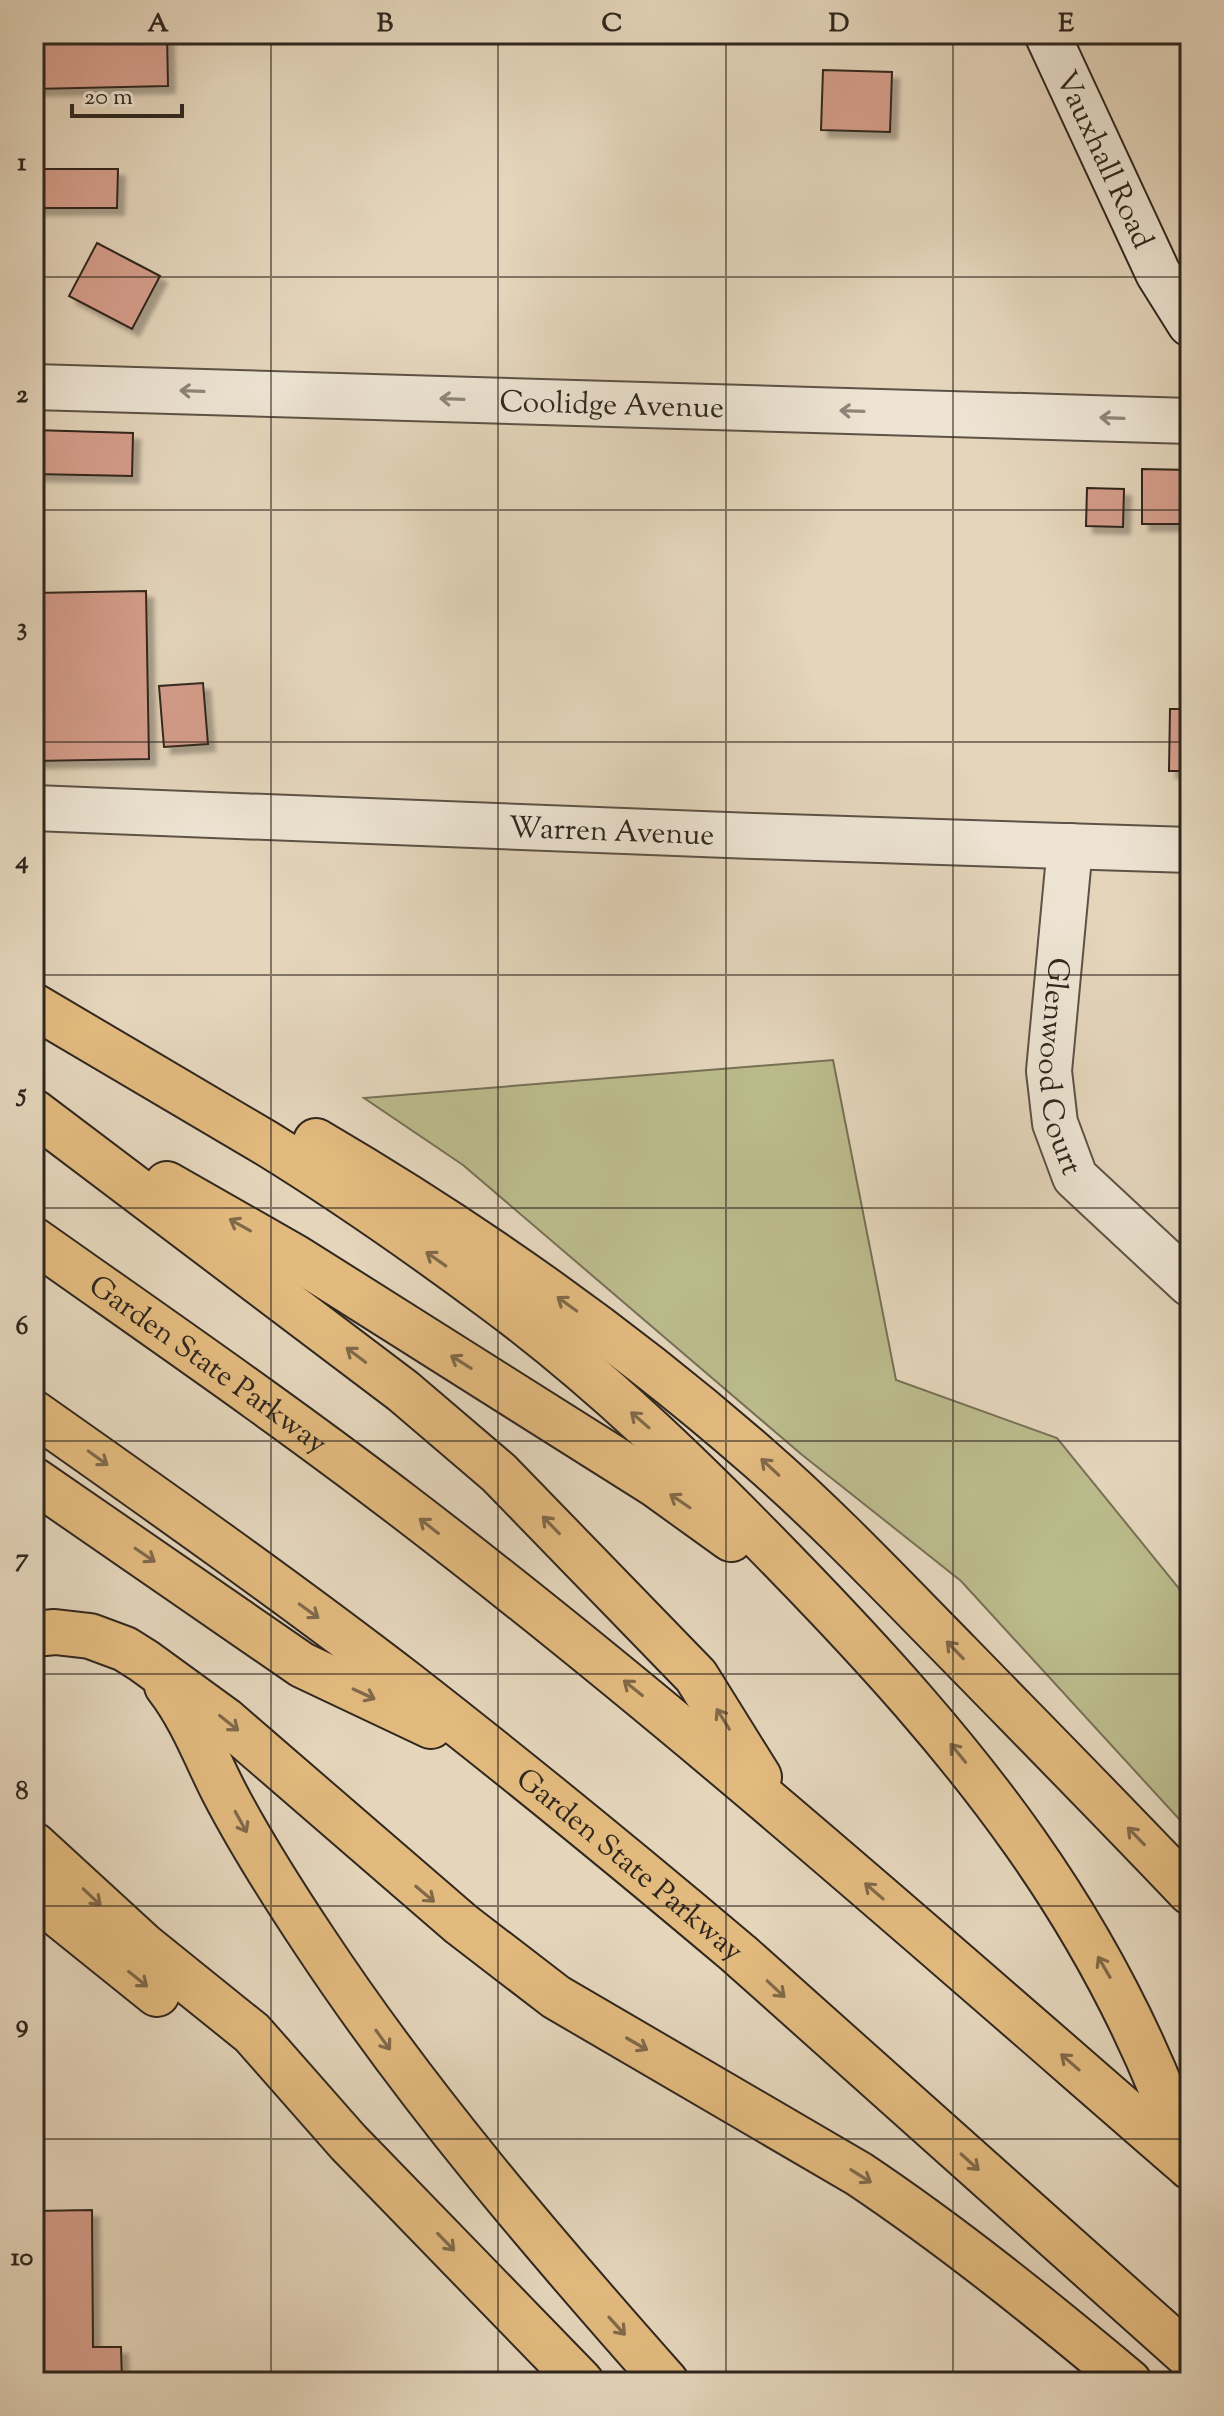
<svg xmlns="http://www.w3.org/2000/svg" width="1224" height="2416" viewBox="0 0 1224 2416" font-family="'Sorts Mill Goudy',serif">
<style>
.green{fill:#bbbb8c;stroke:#767156;stroke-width:2}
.building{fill:#d69e8c;stroke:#30271f;stroke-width:2;filter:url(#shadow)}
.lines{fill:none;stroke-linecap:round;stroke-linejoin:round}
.street-casing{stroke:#5d5246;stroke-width:48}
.secondary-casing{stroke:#30271f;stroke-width:48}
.highway-casing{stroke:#30271f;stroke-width:48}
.street{stroke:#ede4d3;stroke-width:44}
.secondary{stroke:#ede4d3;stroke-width:44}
.highway{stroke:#e2ba7e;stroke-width:44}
.oneway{stroke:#8e8679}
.oneway2{stroke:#80694a}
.grid{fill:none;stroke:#30271f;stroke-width:2;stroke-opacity:0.55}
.labels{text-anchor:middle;stroke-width:6;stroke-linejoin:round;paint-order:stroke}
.street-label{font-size:30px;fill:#30271f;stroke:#ede4d3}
.neatline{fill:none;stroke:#30271f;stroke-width:3}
.grid-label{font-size:26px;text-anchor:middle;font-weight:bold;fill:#30271f}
</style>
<defs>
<filter id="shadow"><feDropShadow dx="7" dy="7" stdDeviation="2" flood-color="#0004"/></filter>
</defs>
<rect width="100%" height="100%" fill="#e4d5bb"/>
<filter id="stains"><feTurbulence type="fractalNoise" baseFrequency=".0025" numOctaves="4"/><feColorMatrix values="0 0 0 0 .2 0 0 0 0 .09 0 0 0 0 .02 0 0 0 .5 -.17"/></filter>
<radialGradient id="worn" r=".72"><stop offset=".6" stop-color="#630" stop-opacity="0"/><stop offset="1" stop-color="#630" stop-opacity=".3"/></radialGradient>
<path class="green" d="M 833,1060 L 896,1380 L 1057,1438 L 1190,1602 L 1190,1831 L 961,1581 L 801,1454 L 463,1165 L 364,1098 Z"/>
<g class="building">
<path d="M 34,34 L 167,34 L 168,86 L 34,89 Z"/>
<path d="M 823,70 L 892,72 L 890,132 L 821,130 Z"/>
<path d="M 34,169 L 118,169 L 117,208 L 34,208 Z"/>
<path d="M 97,243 L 160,276 L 132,329 L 69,296 Z"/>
<path d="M 34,430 L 133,433 L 132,476 L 34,474 Z"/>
<path d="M 1142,469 L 1190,470 L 1190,524 L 1142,524 Z"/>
<path d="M 1087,488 L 1124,489 L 1123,527 L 1086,526 Z"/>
<path d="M 146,591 L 149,759 L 34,761 L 34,593 Z"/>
<path d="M 203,683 L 208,744 L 164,747 L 159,686 Z"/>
<path d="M 1170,709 L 1190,709 L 1190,771 L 1169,771 Z"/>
<path d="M 92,2210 L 93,2347 L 121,2347 L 122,2382 L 34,2382 L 34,2211 Z"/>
</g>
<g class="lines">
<g class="street-casing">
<g id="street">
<path id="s1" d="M 34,387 L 1190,421"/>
<path id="s2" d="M 34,808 L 753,836 L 1190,850"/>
<path id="s3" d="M 1070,846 L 1049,1071 L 1055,1123 L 1075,1177 L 1190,1284"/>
</g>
</g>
<g class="secondary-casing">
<g id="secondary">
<path id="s4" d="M 1047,34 L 1158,273 L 1190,324"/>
</g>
</g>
<g class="highway-casing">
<g id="highway">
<path d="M 34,1006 C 111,1052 189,1097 266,1143 C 344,1191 421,1245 495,1300 C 601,1379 695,1470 787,1565 C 965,1748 1109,1921 1190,2167"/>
<path d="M 34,1112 L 403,1391 L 499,1473 L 696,1676 L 759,1777"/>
<path d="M 316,1141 C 473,1233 622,1338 759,1458 C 829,1519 893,1587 958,1653 C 1036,1733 1114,1812 1190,1892"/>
<path d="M 167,1184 L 295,1257 L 656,1485 L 731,1539"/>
<path id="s5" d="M 34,1240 C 157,1327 282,1413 402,1505 C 674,1713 930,1941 1188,2165"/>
<path id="s6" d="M 34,1413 C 159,1501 285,1590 406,1683 C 519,1771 630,1862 739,1954 L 1190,2357"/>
<path d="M 34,1480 L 302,1665 L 431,1726"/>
<path d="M 34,1634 L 55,1632 L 90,1636 L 125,1649 L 144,1661 L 225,1720 L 461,1924 L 556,1997 L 859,2174 C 953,2237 1042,2309 1129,2382"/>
<path d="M 167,1686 C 192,1718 206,1757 224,1792 C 251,1844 283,1894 315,1942 C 419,2099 542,2242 666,2382"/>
<path d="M 34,1845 L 144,1946 L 252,2033 L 348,2142 L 581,2382"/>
<path d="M 34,1895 L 157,1994"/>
</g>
</g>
<use href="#street" class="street"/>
<use href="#secondary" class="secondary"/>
<use href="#highway" class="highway"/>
</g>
<defs><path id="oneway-shaft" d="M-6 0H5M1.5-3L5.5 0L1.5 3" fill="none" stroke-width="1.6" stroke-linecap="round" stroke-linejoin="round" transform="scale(2)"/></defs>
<g class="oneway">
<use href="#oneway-shaft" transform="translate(192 391) rotate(-178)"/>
<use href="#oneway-shaft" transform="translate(452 399) rotate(-178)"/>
<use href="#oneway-shaft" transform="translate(852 411) rotate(-178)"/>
<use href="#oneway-shaft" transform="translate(1112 418) rotate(-178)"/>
</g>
<g class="oneway2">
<use href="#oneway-shaft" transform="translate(240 1225) rotate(-151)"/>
<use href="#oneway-shaft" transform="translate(436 1259) rotate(-145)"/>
<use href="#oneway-shaft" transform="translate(567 1304) rotate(-144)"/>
<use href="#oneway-shaft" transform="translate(356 1355) rotate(-143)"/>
<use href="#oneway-shaft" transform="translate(461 1362) rotate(-148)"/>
<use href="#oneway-shaft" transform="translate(640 1420) rotate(-139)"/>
<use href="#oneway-shaft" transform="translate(98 1458) rotate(36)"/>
<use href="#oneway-shaft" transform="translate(770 1467) rotate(-137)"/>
<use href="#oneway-shaft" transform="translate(680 1501) rotate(-146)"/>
<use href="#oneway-shaft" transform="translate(551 1525) rotate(-134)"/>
<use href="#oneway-shaft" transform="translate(429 1526) rotate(-142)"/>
<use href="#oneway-shaft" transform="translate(145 1555) rotate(34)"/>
<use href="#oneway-shaft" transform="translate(309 1611) rotate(36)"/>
<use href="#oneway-shaft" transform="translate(955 1650) rotate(-134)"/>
<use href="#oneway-shaft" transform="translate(633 1688) rotate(-141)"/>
<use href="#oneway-shaft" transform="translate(364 1694) rotate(25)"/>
<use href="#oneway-shaft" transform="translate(723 1719) rotate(-122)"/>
<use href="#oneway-shaft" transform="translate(229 1723) rotate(39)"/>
<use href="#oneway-shaft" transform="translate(958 1753) rotate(-129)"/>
<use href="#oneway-shaft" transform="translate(241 1822) rotate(61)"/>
<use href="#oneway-shaft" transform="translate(1136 1836) rotate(-134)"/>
<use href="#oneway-shaft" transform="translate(874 1891) rotate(-139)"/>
<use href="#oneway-shaft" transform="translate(425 1894) rotate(40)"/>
<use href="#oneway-shaft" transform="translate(92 1897) rotate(43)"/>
<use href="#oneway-shaft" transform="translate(1104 1967) rotate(-120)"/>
<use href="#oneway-shaft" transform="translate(138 1979) rotate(39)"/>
<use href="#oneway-shaft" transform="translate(776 1989) rotate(43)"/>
<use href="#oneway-shaft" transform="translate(383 2040) rotate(54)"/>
<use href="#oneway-shaft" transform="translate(637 2044) rotate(30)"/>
<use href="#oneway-shaft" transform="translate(1070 2062) rotate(-139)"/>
<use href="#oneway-shaft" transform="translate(970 2162) rotate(42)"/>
<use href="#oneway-shaft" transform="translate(861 2176) rotate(32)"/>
<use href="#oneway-shaft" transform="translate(446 2242) rotate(46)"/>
<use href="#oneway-shaft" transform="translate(617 2326) rotate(48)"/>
</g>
<path class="grid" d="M 271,34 L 271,2382M 498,34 L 498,2382M 726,34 L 726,2382M 953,34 L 953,2382M 34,277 L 1190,277M 34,510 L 1190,510M 34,742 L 1190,742M 34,975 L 1190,975M 34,1208 L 1190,1208M 34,1441 L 1190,1441M 34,1674 L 1190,1674M 34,1906 L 1190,1906M 34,2139 L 1190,2139"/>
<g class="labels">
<g class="street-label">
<text dy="10" stroke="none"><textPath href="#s4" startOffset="138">Vauxhall Road</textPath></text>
<text dy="10" stroke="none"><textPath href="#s1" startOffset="578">Coolidge Avenue</textPath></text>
<text dy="10" stroke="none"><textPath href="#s2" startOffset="578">Warren Avenue</textPath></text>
<text dy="10" stroke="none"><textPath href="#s3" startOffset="222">Glenwood Court</textPath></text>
<text dy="10" stroke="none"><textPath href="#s5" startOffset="214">Garden State Parkway</textPath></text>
<text dy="10" stroke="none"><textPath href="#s6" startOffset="748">Garden State Parkway</textPath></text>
</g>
</g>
<rect width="1224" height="2416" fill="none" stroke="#e4d5bb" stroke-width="88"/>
<path d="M72 104v12h110v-12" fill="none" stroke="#30271f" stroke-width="4"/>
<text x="84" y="104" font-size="24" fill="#30271f" stroke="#ede4d3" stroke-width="6" paint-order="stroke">20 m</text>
<rect x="44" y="44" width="1136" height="2328" class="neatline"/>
<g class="grid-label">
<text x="158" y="31">A</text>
<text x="385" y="31">B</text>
<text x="612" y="31">C</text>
<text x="839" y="31">D</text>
<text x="1066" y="31">E</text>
<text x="22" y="170">1</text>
<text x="22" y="402">2</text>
<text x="22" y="635">3</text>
<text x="22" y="868">4</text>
<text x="22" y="1101">5</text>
<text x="22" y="1334">6</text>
<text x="22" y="1566">7</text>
<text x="22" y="1799">8</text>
<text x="22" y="2032">9</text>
<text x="22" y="2265">10</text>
</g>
<rect width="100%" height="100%" filter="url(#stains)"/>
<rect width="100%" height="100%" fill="url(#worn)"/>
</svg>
